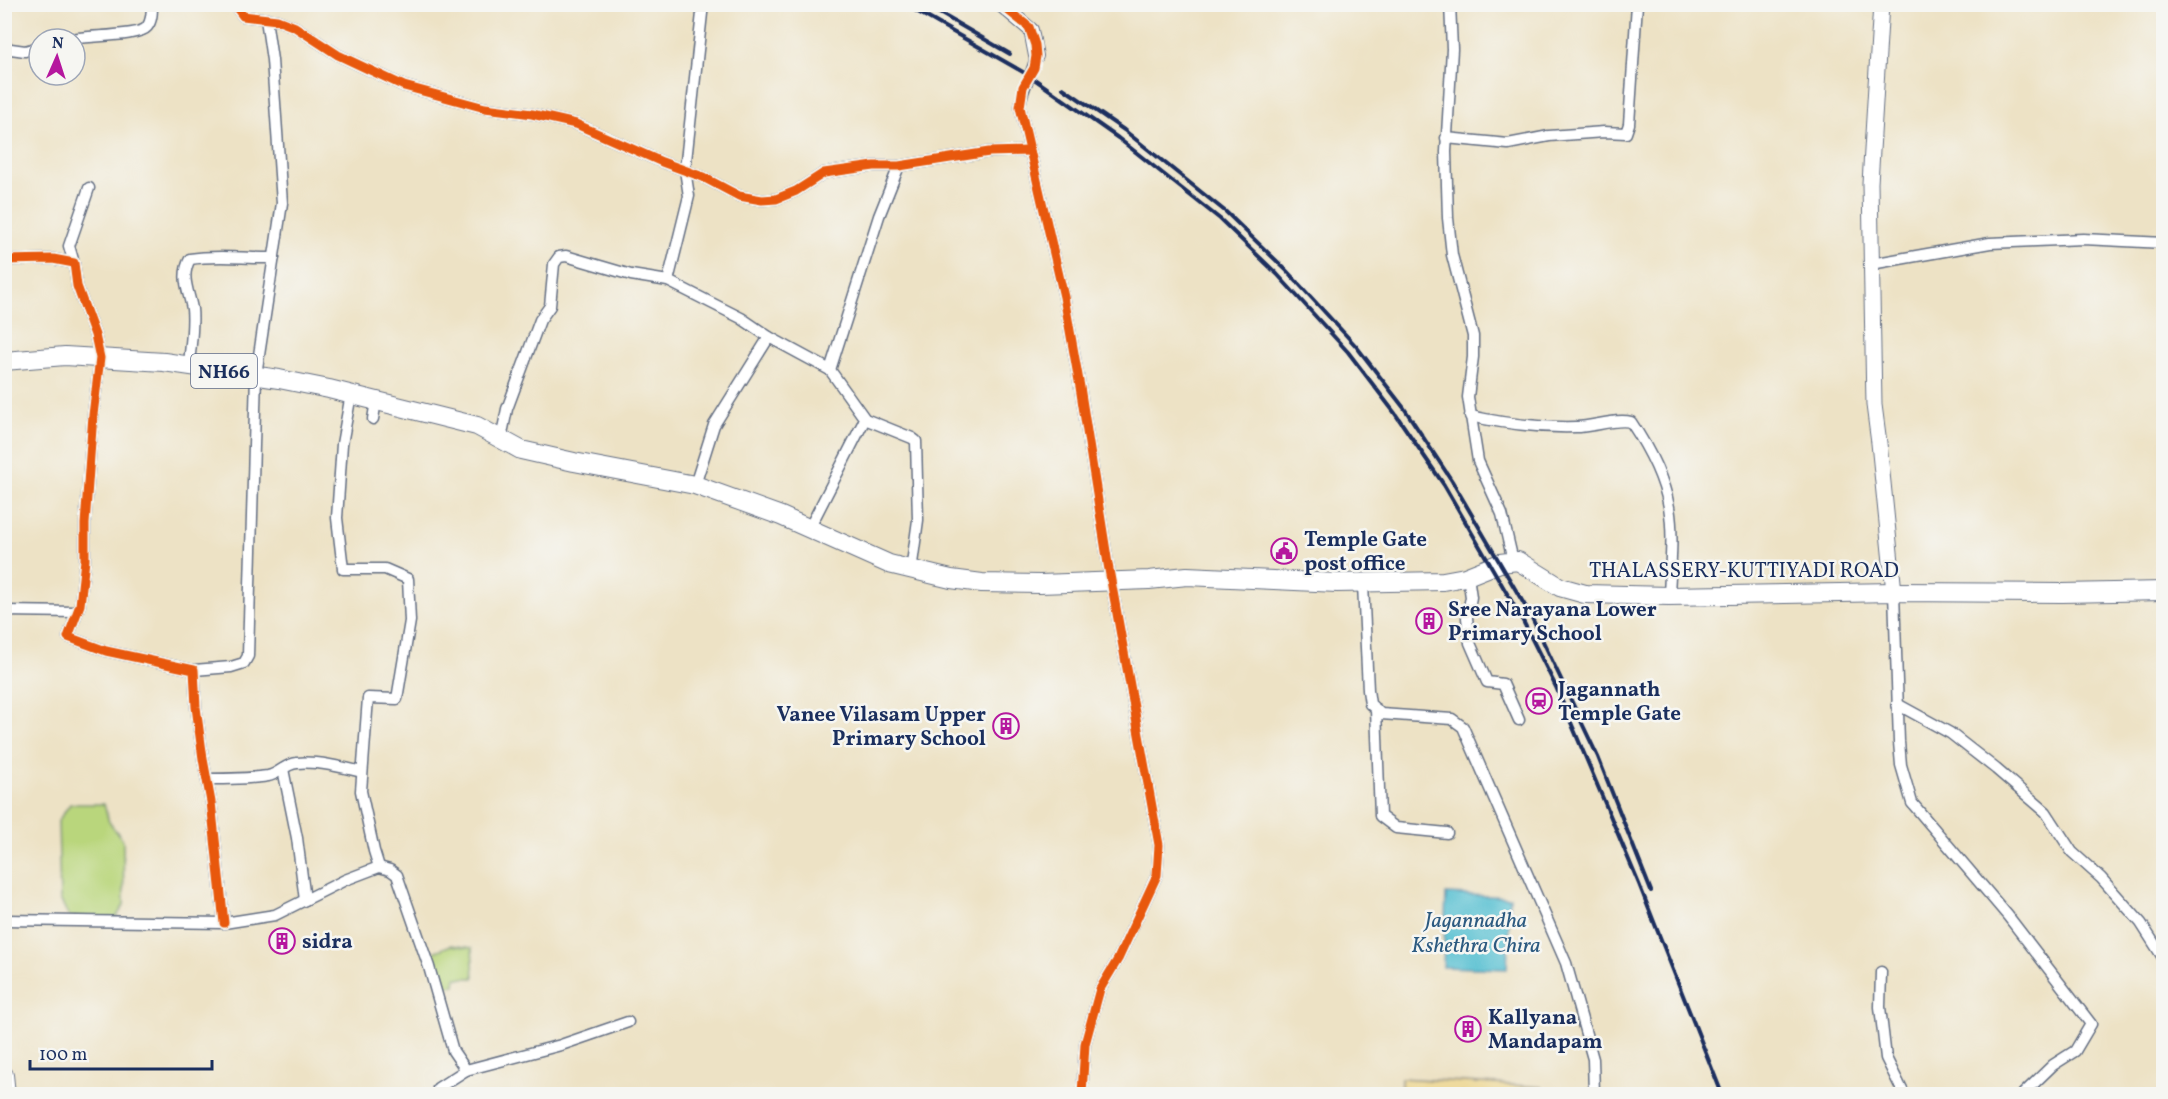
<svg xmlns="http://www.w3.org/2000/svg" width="2168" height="1099" viewBox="0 0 2168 1099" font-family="Vollkorn,serif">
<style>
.green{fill:#b9d67c;stroke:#6a826d;stroke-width:1.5}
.sand{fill:#eeda9e;stroke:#84847e;stroke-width:1.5}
.water{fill:#55bfd1;stroke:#387798;stroke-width:1.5}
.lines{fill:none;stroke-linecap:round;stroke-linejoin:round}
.minor-casing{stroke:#646e82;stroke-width:13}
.tertiary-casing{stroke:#646e82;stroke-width:16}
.secondary-casing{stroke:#646e82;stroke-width:17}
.primary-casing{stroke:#646e82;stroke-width:20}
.minor{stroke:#fff;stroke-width:10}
.tertiary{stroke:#fff;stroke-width:14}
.secondary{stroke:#fff;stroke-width:15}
.primary{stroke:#fff;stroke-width:18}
.rail{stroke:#1b2f5e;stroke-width:4}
.cycleway-casing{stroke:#f6f6f2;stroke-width:13}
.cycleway{stroke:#e8590c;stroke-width:9}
.labels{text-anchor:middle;stroke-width:5;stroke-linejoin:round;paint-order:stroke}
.shield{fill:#f6f6f2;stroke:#5d6b8a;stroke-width:1.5}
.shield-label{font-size:20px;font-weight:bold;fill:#1b2f5e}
.poi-label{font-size:21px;font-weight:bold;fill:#1b2f5e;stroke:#f6f6f2;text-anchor:start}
.street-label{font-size:21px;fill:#1b2f5e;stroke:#f6f6f2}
.water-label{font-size:22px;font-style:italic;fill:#2c5a80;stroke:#f6f6f2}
</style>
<rect width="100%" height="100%" fill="#f6f6f2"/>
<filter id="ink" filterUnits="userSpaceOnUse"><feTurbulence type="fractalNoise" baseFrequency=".0167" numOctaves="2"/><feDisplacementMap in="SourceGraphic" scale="12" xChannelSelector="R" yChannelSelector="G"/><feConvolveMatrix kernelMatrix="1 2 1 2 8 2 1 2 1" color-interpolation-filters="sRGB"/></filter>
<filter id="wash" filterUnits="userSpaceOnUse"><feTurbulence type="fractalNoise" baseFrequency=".008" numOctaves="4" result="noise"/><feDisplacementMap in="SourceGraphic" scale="24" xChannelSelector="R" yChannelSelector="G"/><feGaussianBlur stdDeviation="1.35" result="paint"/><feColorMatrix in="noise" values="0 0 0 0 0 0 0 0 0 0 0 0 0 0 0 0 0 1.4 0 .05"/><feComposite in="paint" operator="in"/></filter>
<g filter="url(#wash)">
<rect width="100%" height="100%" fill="#ede2c5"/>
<g class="green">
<path d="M 70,804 L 104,804 L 109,822 L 123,840 L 124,905 L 116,918 L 69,917 L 60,899 L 58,821 Z"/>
<path d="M 451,945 L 472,948 L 474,978 L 456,978 L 455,985 L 447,986 L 438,977 L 431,953 Z"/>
</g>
<path class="sand" d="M 1401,1078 L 1542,1087 L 1542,1094 L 1401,1094 Z"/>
<path class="water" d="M 1446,894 L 1510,897 L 1507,969 L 1443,967 Z"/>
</g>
<g filter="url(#ink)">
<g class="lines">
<g class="minor-casing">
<g id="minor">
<path d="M 234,4 L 243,16 L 277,20 L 295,27 L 338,55 L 404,86 L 485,108 L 532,114 L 576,124 L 662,162 L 703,177 L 739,196 L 762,200 L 776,199 L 796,191 L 824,173 L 874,166 L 899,166 L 989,152 L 1030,151"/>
<path d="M 1450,4 L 1452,49 L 1446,152 L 1448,218 L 1452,255 L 1473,336 L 1473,357 L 1468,397 L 1478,461 L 1502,514 L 1513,561"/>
<path d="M 72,39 C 88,35 139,37 147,27 C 152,21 152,12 152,4"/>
<path d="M 4,48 L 25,51 L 39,47"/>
<path d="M 1036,56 C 1032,77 1022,85 1020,107 L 1064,297 L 1080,387 L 1108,564 L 1159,845 L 1157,875 L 1118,959 L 1100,989 L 1085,1044 L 1082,1094"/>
<path d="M 1446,138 L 1508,144 L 1549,136 L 1604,132 L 1626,133 L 1629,124 L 1637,4"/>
<path d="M 4,260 L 53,259 L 74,263 L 77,286 L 95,335 L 100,358 L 93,415 L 85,524 L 85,560 L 80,605 L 68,637 L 106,651 L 194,670 L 196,707 L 203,759 L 211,802 L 224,923"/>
<path d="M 74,263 L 69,246 L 89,188"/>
<path d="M 1871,264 L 1990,243 L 2083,239 L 2164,243"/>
<path d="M 668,281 L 689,196 L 685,170 L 703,4"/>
<path d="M 189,366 C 190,348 194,327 192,309 C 189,291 180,277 190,259 C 218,254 246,259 274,258"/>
<path d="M 830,370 L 879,216 L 899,166"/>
<path d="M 351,394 L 342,444 L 337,518 L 343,569 L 385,569 L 408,579 L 410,621 L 397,699 L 368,698 L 361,791 L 374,851 L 379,867"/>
<path d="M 1470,416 C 1506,424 1540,428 1576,427 C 1593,427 1617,418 1631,422 C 1647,446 1664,478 1669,507 C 1674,536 1670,566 1669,596"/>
<path d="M 373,419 L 376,401"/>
<path d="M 501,439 L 507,409 L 540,320 L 550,306 L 554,264 L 559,257 L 566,256 L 631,275 L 668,281 L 741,318 L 769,337 L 830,370 L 865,419 L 912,438 L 916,441 L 918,520 L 911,571"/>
<path d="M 695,485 L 714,425 L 769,337"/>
<path d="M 809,529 L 865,419"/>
<path d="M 1468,576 L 1471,597 L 1467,618 L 1470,643 L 1487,682 L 1503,684 L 1519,720"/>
<path d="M 1363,584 L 1368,690 L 1370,704 L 1381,714 L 1452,719 L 1463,727 L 1566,963 L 1593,1059 L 1594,1094"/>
<path d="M 1894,592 L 1899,742 L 1901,765 L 1912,803 L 2008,916 L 2091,1024 L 2075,1051 L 2053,1065 L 2023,1094"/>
<path d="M 4,611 L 77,612"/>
<path d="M 194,670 L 231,667 L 244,663 L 248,656 L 256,375 L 282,203 L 272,60 L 266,19"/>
<path d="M 1897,704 L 1950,733 L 1996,769 L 2046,812 L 2072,852 L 2101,878 L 2141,923 L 2164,959"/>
<path d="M 1376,709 L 1380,816 L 1396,828 L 1447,833"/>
<path d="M 283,769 L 297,838 L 305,900"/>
<path d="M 207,779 C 227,779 248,779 268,776 C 279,774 285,764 297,763 C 317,761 342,767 362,772"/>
<path d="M 4,920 L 224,923 L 275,915 L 345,880 L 379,867 L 390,870 L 397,875 L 429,967 L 453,1051 L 466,1070 L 561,1045 L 628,1022"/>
<path d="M 1881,972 L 1880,1007 L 1886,1058 L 1904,1094"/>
<path d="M 438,1094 L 438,1088 L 466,1070"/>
</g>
</g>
<g class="tertiary-casing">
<path id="tertiary" d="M 1000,4 L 1031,30 L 1036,56"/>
</g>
<g class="secondary-casing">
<path id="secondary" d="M 1881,4 L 1870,183 L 1874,405 L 1879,443 L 1894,592"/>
</g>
<g class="primary-casing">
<g id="primary">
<path d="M 4,361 L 65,356 L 164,362 L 279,379 L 329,389 L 477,426 L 521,450 L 574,462 L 695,485 L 781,516 L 889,564 L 951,579 L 982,583 L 1040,584 L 1149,580 L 1187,576 L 1337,583 L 1443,581 L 1465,577 L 1500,563 L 1518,561 L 1560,587 L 1585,594 L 1669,596 L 1894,592 L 2062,593 L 2164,591"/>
<path d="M 4,1075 L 6,1094"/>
</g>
</g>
<use href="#minor" class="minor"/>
<use href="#tertiary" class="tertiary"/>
<use href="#secondary" class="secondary"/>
<use href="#primary" class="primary"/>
<g class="rail">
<path d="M 904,4 L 1030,76 L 1118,138 L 1220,219 L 1277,274 L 1348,352 L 1394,412 L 1444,485 L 1523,621 L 1556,687 L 1639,884 L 1722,1094"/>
<path d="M 924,4 L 1010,54"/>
<path d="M 1063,88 L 1124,130 L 1226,212 L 1285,269 L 1356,346 L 1404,408 L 1452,481 L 1531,616 L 1598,757 L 1651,891"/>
</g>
<g class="cycleway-casing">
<g id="cycleway">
<path d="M 234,4 L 243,16 L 277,20 L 295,27 L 338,55 L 404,86 L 485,108 L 532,114 L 576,124 L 662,162 L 703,177 L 739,196 L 762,200 L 776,199 L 796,191 L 824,173 L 874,166 L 899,166 L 989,152 L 1030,151"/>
<path d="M 1000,4 L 1029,27 L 1035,45 L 1036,56 L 1034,68 L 1023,87 L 1020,107 L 1064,297 L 1080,387 L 1108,564 L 1159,845 L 1157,875 L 1118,959 L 1100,989 L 1085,1044 L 1082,1094"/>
<path d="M 4,260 L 53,259 L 74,263 L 77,286 L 95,335 L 100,358 L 93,415 L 85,524 L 85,560 L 80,605 L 68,637 L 106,651 L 194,670 L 196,707 L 203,759 L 211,802 L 224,923"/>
</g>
</g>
<use href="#cycleway" class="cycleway"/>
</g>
</g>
<defs>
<g id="civic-ring" transform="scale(1.35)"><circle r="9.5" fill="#f6f6f2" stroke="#b5179e" stroke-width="1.5"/><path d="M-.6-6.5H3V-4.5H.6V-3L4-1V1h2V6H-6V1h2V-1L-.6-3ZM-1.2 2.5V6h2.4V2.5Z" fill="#b5179e"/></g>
<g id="building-ring" transform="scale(1.35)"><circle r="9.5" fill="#f6f6f2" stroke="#b5179e" stroke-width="1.5"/><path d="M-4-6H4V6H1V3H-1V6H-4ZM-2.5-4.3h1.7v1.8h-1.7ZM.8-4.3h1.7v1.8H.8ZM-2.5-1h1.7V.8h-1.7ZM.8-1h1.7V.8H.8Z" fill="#b5179e"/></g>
<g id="station-ring" transform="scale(1.35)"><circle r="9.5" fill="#f6f6f2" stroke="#b5179e" stroke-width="1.5"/><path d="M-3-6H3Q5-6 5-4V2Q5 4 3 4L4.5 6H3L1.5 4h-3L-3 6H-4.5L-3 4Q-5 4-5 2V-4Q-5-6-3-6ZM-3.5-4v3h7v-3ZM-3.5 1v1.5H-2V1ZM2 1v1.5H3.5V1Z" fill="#b5179e"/></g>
</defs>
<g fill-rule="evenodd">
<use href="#civic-ring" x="1284" y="551"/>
<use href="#building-ring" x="1429" y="621"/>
<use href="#station-ring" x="1539" y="701"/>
<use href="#building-ring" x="1006" y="726"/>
<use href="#building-ring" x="282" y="941"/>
<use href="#building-ring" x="1468" y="1029"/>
</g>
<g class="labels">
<rect class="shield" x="191" y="354" width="66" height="34" rx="4.5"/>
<g class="shield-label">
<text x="224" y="378">NH66</text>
</g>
<g class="poi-label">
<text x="1304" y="546">Temple Gate<tspan x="1304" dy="24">post office</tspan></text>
<text x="1448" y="616">Sree Narayana Lower<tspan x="1448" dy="24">Primary School</tspan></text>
<text x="1558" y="696">Jagannath<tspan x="1558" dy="24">Temple Gate</tspan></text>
<text x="986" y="721" text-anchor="end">Vanee Vilasam Upper<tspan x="986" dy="24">Primary School</tspan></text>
<text x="302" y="948">sidra</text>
<text x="1488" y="1024">Kallyana<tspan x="1488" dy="24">Mandapam</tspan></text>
</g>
<g class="street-label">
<text x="1744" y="577">THALASSERY-KUTTIYADI ROAD</text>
</g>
<g class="water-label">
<text x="1476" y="927">Jagannadha<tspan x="1476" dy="25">Kshethra Chira</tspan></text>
</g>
</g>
<rect width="2168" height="1099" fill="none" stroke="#f6f6f2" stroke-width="24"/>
<g transform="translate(57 57) rotate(3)"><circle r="28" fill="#f6f6f2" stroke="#9ea6b7" stroke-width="1.5"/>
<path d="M0-4.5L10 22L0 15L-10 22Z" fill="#b5179e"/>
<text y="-9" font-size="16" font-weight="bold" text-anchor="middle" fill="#1b2f5e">N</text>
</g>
<path d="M30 1060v9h182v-9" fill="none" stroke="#1b2f5e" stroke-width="3"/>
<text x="39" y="1060" font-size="18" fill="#1b2f5e" stroke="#f6f6f2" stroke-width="4.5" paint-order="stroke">100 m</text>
</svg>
